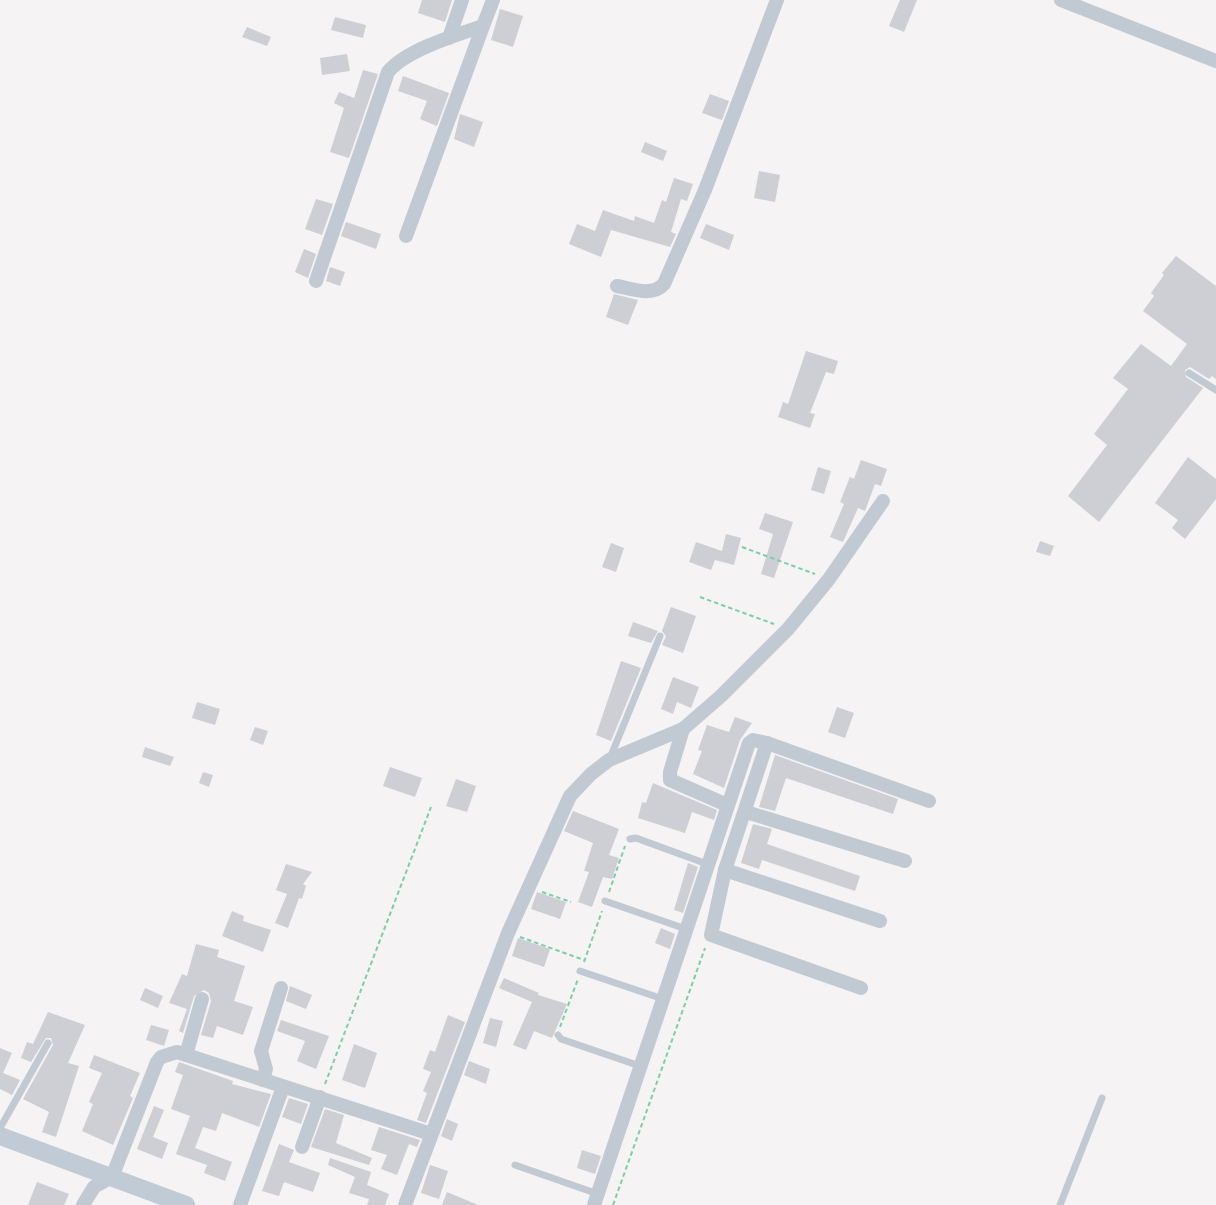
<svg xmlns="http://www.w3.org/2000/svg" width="1216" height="1205" viewBox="0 0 1216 1205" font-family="'Open Sans',sans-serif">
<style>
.building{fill:#cdcfd5}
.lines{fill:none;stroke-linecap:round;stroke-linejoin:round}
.path{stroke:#7ad0a6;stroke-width:2;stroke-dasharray:4.5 3;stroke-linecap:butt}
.service{stroke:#c1cad2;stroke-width:7}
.minor{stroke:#c1cad2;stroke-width:14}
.secondary{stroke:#c1cbd6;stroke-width:18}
</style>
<rect width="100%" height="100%" fill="#f5f3f3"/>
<g class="building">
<path d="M 422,0 L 452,0 L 445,22 L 418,13 Z"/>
<path d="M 900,0 L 917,0 L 904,32 L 889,26 Z"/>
<path d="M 500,9 L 523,16 L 513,47 L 491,40 Z"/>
<path d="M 335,17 L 366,25 L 363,38 L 331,30 Z"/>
<path d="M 247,27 L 271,37 L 267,46 L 242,37 Z"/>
<path d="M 347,54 L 350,71 L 322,75 L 320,58 Z"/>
<path d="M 363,70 L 378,74 L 349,158 L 330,152 L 344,108 L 334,103 L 339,92 L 354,98 Z"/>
<path d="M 403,76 L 449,93 L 437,126 L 420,119 L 427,101 L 398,91 Z"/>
<path d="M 710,94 L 729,101 L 722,120 L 702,113 Z"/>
<path d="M 460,114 L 483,122 L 474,147 L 454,139 Z"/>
<path d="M 645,142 L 667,151 L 663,161 L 641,152 Z"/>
<path d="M 759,171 L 780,175 L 775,202 L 754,198 Z"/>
<path d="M 674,178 L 693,184 L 687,201 L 681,199 L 671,232 L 676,234 L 670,247 L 611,230 L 601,257 L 569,244 L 577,224 L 595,231 L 603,210 L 634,221 L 635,216 L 654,223 L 662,200 L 666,202 Z"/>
<path d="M 316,199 L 333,204 L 322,235 L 305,229 Z"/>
<path d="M 346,222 L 381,234 L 376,249 L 341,236 Z"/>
<path d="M 706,224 L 734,235 L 729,250 L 700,238 Z"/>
<path d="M 304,249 L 316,254 L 308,278 L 295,272 Z"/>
<path d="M 1176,256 L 1216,286 L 1216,379 L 1212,376 L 1209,379 L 1190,367 L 1185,370 L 1186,377 L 1203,388 L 1099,522 L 1068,496 L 1107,445 L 1094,434 L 1128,389 L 1113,378 L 1141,344 L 1171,366 L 1187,344 L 1143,311 L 1154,296 L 1151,293 L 1164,275 L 1162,273 Z"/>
<path d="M 330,267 L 345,272 L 340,286 L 326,281 Z"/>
<path d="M 614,294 L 638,300 L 628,325 L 606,317 Z"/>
<path d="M 806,351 L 838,361 L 834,374 L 826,372 L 810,413 L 815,414 L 810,428 L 778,417 L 783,402 L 788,404 Z"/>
<path d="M 1188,457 L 1216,479 L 1216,499 L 1185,539 L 1172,528 L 1178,520 L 1155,503 Z"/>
<path d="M 861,460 L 887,469 L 881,486 L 875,484 L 865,511 L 858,508 L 843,542 L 830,537 L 844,504 L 840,502 L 850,477 L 854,479 Z"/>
<path d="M 818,467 L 831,471 L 824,494 L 811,490 Z"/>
<path d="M 765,513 L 793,522 L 774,578 L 761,574 L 773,534 L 759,529 Z"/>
<path d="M 726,534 L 741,538 L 734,565 L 715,560 L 711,570 L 689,562 L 696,542 L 722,551 Z"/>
<path d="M 1040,541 L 1054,546 L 1050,556 L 1036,552 Z"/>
<path d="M 611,543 L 624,548 L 616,572 L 602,567 Z"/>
<path d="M 671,607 L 696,616 L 683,653 L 662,645 L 666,636 L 662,631 Z"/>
<path d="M 633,622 L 658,631 L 651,643 L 628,636 Z"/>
<path d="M 621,661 L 641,668 L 611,741 L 596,735 Z"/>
<path d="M 673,677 L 699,687 L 691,708 L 677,702 L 673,714 L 661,709 Z"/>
<path d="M 197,702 L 220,709 L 215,725 L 192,718 Z"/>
<path d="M 837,707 L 854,713 L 845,738 L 828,732 Z"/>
<path d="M 735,717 L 752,723 L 740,740 L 724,788 L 693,774 L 702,751 L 698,750 L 707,725 L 729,732 Z"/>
<path d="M 255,727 L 268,731 L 263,745 L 250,740 Z"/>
<path d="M 145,747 L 174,757 L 170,766 L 142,757 Z"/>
<path d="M 775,755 L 898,799 L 893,814 L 786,778 L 775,811 L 759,807 Z"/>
<path d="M 390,767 L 422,778 L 415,797 L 383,786 Z"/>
<path d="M 203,772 L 213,775 L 209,787 L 199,783 Z"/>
<path d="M 456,779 L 476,786 L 467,812 L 446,806 Z"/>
<path d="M 653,783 L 717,810 L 714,820 L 692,812 L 685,833 L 638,818 L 642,802 L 646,803 Z"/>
<path d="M 573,811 L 619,829 L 609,855 L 619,858 L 612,879 L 603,877 L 592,907 L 578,902 L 589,872 L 584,871 L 593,843 L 564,831 Z"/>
<path d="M 753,824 L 772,829 L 767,844 L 860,876 L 855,891 L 762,860 L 759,869 L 741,863 Z"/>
<path d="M 688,863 L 698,867 L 683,913 L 674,910 Z"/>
<path d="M 286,864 L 312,872 L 303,884 L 306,886 L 302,899 L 299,898 L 288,928 L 275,923 L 287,894 L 276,890 Z"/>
<path d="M 537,892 L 566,902 L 560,919 L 531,909 Z"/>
<path d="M 232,911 L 244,916 L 243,921 L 271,930 L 263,952 L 222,936 Z"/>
<path d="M 661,928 L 675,934 L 670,949 L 655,943 Z"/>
<path d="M 518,938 L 550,949 L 544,967 L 512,956 Z"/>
<path d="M 196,944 L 219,950 L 217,957 L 245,966 L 234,1001 L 253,1007 L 243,1035 L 217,1026 L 213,1038 L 201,1035 L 211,1001 L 209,993 L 204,990 L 194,996 L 183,1033 L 179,1031 L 187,1009 L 169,1003 L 182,974 L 187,976 Z"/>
<path d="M 504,978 L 539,993 L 538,995 L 567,1004 L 552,1038 L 534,1031 L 526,1050 L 513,1045 L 532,1002 L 499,988 Z"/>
<path d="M 290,986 L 312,995 L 306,1009 L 286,1001 Z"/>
<path d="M 145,988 L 163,996 L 158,1008 L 140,1000 Z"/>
<path d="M 48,1012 L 85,1025 L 68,1063 L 79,1066 L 56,1137 L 42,1132 L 49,1112 L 23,1099 L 53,1045 L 51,1038 L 46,1038 L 31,1062 L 21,1058 L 27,1042 L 33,1044 Z"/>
<path d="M 448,1015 L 465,1022 L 426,1123 L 417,1120 L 427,1093 L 423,1091 L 431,1072 L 423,1069 L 430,1050 L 435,1052 Z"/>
<path d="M 490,1018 L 503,1021 L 496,1047 L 483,1043 Z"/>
<path d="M 281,1020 L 329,1036 L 316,1069 L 297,1061 L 305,1041 L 277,1031 Z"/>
<path d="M 151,1025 L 169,1030 L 164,1046 L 146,1040 Z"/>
<path d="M 354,1044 L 377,1053 L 365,1088 L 342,1080 Z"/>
<path d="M 0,1048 L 12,1053 L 3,1073 L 20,1080 L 12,1095 L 0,1089 Z"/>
<path d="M 94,1055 L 140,1073 L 130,1096 L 133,1098 L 113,1145 L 82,1131 L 93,1104 L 89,1102 L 102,1073 L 89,1068 Z"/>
<path d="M 469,1061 L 490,1069 L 486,1084 L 464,1075 Z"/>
<path d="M 179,1062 L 233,1081 L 232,1084 L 271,1094 L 259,1127 L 222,1113 L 216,1131 L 203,1127 L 195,1148 L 232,1162 L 225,1181 L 204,1173 L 207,1165 L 176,1154 L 190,1116 L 171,1109 L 183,1075 L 175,1072 Z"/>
<path d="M 289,1098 L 308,1104 L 301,1124 L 282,1117 Z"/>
<path d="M 154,1106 L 164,1110 L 153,1137 L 168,1143 L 162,1159 L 137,1149 Z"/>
<path d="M 325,1109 L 344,1115 L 336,1143 L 372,1158 L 369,1165 L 311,1147 Z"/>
<path d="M 447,1119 L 458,1124 L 452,1141 L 441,1136 Z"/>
<path d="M 379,1127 L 420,1140 L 417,1147 L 409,1144 L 397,1175 L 381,1169 L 387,1155 L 371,1150 Z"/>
<path d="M 279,1144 L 294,1150 L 289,1162 L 320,1173 L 313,1192 L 284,1182 L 279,1196 L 262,1191 Z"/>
<path d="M 582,1150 L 601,1156 L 595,1174 L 577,1168 Z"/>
<path d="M 330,1158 L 371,1172 L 367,1185 L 389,1194 L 385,1205 L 367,1205 L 369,1199 L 349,1193 L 355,1177 L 328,1165 Z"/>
<path d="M 430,1165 L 448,1171 L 439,1199 L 421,1193 Z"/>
<path d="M 37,1182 L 69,1194 L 64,1205 L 28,1205 Z"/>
<path d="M 447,1192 L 478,1205 L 442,1205 Z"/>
</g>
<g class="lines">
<g class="path">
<path d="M 742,547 L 815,574"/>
<path d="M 700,597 L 774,624"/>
<path d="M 542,892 L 571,902"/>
<path d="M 609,892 L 625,846"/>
<path d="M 520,937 L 584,960"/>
<path d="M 584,962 L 602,911"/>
<path d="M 560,1027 L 578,979"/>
<path d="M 325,1084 L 431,807"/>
<path d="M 613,1205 L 705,948"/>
</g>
<g class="service">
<path d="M 1189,373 L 1216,390"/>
<path d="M 610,758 L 660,636"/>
<path d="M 630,839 L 636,838 L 707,864"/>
<path d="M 605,901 L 686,929"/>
<path d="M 580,971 L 663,999"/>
<path d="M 558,1035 L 561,1039 L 640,1066"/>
<path d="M 0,1128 L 48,1043"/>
<path d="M 515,1165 L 598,1194"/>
<path d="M 1060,1205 L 1102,1098"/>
</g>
<g class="minor">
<path d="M 1061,0 L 1216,61"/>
<path d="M 449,38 L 462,0"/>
<path d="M 406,236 L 483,26"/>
<path d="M 316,281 L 388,72 C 406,50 456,35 483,26 L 493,0"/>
<path d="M 617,286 C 633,289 652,297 664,284 L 705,190 L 777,0"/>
<path d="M 683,729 L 670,772 L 670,780 L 727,805"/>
<path d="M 767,743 L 725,870 L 711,935 L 861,988"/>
<path d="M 746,812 L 905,861"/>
<path d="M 725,870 L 880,921"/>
<path d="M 186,1055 L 202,999"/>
<path d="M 263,1080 L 266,1069 L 261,1051 L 281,988"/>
<path d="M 302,1147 L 320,1097"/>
<path d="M 83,1205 L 94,1187 L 112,1177 L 157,1062 L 161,1057 L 177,1052 L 431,1134"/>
<path d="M 240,1205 L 283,1087"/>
<path d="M 405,1205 L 508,933 L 570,796 L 591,774 L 609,760 L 683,729 L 721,696 L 788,629 L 829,579 L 883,501"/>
<path d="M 594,1205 L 749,743 L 753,740 L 767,743 L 929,801"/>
</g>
<path class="secondary" d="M 0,1136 L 186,1205"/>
</g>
</svg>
